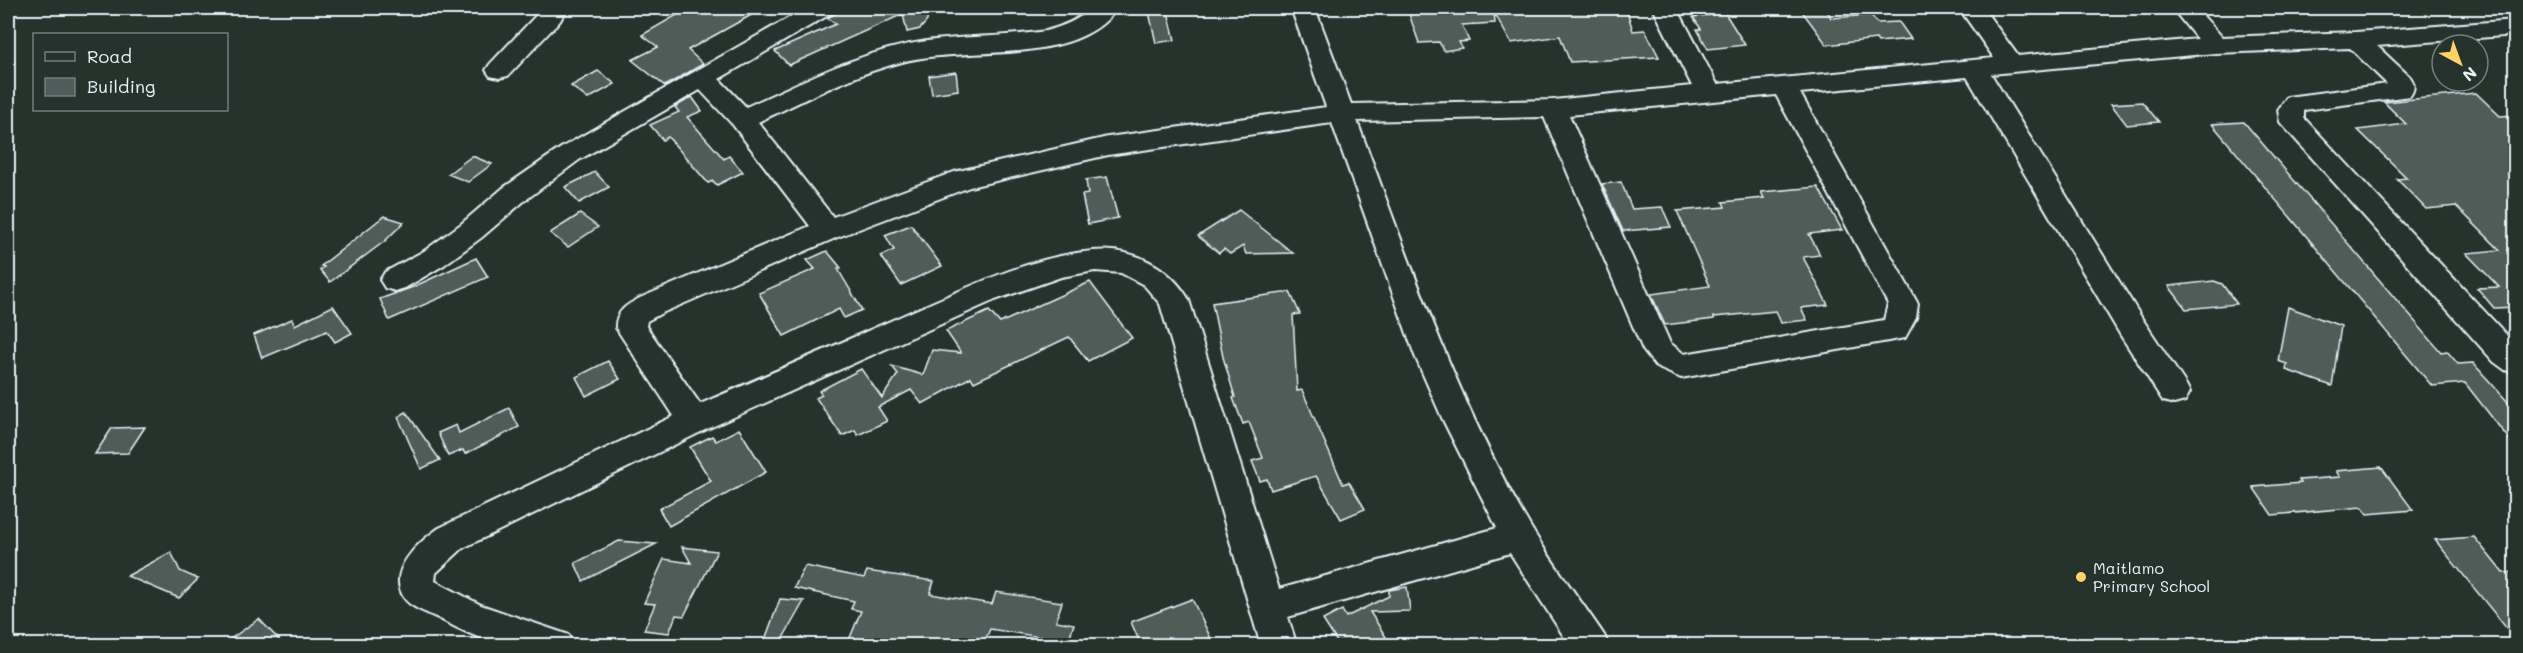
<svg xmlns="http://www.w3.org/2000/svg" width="2523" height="653" viewBox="0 0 2523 653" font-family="Mali,sans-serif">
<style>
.building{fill:#505c59;stroke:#e8f1f8;stroke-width:1.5}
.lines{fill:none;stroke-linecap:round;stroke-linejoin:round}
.minor-casing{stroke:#e8f1f8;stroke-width:4}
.minor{fill:#26332d;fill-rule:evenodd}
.poi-dot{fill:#ffd166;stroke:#26332d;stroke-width:2}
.labels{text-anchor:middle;stroke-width:5;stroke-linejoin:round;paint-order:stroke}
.poi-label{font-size:16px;fill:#e8f1f8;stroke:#26332d;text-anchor:start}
</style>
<rect width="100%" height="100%" fill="#26332d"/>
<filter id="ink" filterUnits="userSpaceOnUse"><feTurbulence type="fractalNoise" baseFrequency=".0167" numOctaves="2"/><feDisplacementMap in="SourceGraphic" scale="12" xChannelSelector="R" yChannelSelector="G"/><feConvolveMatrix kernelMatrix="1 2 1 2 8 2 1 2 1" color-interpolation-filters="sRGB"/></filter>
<g filter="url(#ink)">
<g class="building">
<path d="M 689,8 L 764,8 L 688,50 L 703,64 L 665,86 L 632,60 L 658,47 L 642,35 Z"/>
<path d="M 847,8 L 929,8 L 927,21 L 920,29 L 907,32 L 903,14 L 789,65 L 775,51 L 836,24 L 827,18 Z"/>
<path d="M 1148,8 L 1167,8 L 1175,40 L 1156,43 Z"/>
<path d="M 1443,8 L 1494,8 L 1494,11 L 1523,8 L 1626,8 L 1633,31 L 1645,30 L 1659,57 L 1570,62 L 1560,36 L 1511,43 L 1494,12 L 1495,23 L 1462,25 L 1469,41 L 1459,42 L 1462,48 L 1444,51 L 1439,42 L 1419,43 L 1408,11 Z"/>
<path d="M 1826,8 L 1831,18 L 1871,15 L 1877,23 L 1899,22 L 1911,39 L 1878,42 L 1876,39 L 1827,45 L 1801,10 Z"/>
<path d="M 1725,13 L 1745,45 L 1708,49 L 1697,29 L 1701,29 L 1693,17 Z"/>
<path d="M 598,71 L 615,84 L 588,99 L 571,86 Z"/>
<path d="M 956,72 L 958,90 L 932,94 L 929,76 Z"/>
<path d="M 2476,93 L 2500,116 L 2516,115 L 2516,307 L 2494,308 L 2477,288 L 2499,287 L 2466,253 L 2500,250 L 2456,206 L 2426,209 L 2397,179 L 2407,178 L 2358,130 L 2406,124 L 2384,102 Z"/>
<path d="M 692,97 L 702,111 L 687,117 L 724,159 L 729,156 L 743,172 L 717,185 L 713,181 L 708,183 L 668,137 L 663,140 L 650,125 L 679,112 L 675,107 Z"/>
<path d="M 2142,102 L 2159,122 L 2127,125 L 2111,104 Z"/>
<path d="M 2244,122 L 2441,352 L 2447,351 L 2458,364 L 2473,363 L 2516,411 L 2516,448 L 2465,383 L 2432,386 L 2212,124 Z"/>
<path d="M 472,156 L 492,164 L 468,182 L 448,174 Z"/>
<path d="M 595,172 L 609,187 L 579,203 L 565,187 Z"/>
<path d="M 1107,177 L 1118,218 L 1088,224 L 1082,195 L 1088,194 L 1086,180 Z"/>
<path d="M 1621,182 L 1632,209 L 1662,207 L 1671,227 L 1623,231 L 1602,184 Z"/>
<path d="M 1818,187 L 1842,230 L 1809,234 L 1820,255 L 1803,257 L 1828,305 L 1801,308 L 1807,320 L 1781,323 L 1776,311 L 1714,317 L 1714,319 L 1665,325 L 1651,294 L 1710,286 L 1677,211 L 1725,207 L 1723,202 L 1764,198 L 1761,192 Z"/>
<path d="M 1239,210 L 1268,233 L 1293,253 L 1246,254 L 1243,246 L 1230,254 L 1224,249 L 1219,253 L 1198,236 Z"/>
<path d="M 580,214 L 598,227 L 568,247 L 550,233 Z"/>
<path d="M 384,216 L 404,222 L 385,241 L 330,282 L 320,270 L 324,267 L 321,266 Z"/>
<path d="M 911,225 L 942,266 L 901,285 L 881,256 L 894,250 L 885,235 Z"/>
<path d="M 827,251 L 841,268 L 838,269 L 842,276 L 862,310 L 844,318 L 839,309 L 784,336 L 759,293 L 815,269 L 807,260 Z"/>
<path d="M 476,258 L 488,277 L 389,320 L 380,299 L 413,287 Z"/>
<path d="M 2214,281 L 2222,284 L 2237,304 L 2186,309 L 2169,286 Z"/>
<path d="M 1090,282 L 1132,338 L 1088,361 L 1069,337 L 974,382 L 971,377 L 922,404 L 911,390 L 878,407 L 887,421 L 858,435 L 855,430 L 842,436 L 816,398 L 822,395 L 819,391 L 861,369 L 882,398 L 898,374 L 892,366 L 923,375 L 932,350 L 961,353 L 946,331 L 989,311 L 1000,323 Z"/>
<path d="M 1290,292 L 1300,314 L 1293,315 L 1297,391 L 1302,390 L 1343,484 L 1349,482 L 1365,509 L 1341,519 L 1316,476 L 1271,490 L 1267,479 L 1260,481 L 1252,461 L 1263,458 L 1249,422 L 1243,424 L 1233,398 L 1235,397 L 1223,357 L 1212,303 Z"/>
<path d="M 333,306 L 352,333 L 335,342 L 327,331 L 262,358 L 254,335 L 292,319 L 295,325 Z"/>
<path d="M 2288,307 L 2341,326 L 2332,386 L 2286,370 L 2287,364 L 2278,361 Z"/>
<path d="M 608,361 L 620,379 L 586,396 L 576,377 Z"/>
<path d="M 509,408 L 519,427 L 465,454 L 463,450 L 448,456 L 438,433 L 456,425 L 459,433 Z"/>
<path d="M 406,412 L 440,460 L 421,469 L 398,417 Z"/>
<path d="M 145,427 L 128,453 L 95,454 L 112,428 Z"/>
<path d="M 739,429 L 766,472 L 669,526 L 659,509 L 711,481 L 690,447 L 712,436 L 716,441 Z"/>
<path d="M 2381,467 L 2413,510 L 2367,514 L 2362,507 L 2272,515 L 2253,487 L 2301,483 L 2299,480 L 2340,477 L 2336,471 Z"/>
<path d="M 2474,537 L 2503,573 L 2516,572 L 2516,640 L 2435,540 Z"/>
<path d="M 619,541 L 656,544 L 583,581 L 575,563 Z"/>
<path d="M 682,547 L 717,551 L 684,616 L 676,615 L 669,633 L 644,630 L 655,604 L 644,603 L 664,559 L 691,563 Z"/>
<path d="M 171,552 L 180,571 L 198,579 L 179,598 L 127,576 Z"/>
<path d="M 805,566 L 864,578 L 867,571 L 934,581 L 930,594 L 992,604 L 996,592 L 1062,602 L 1056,621 L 1074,624 L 1067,645 L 1045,645 L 1047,638 L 990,629 L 983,645 L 847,645 L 861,611 L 851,609 L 854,601 L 794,588 Z"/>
<path d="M 1407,587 L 1410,611 L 1370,612 L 1391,645 L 1339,645 L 1323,620 L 1342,610 L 1346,617 L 1389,596 L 1389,590 Z"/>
<path d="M 780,599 L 804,601 L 779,645 L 763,645 Z"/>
<path d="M 1192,599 L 1214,645 L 1141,645 L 1131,622 Z"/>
<path d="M 259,619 L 284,645 L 222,645 Z"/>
</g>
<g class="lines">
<g class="minor-casing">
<g id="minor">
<path d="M 543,8 L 567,8 L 560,21 L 508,76 L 499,78 L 490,76 L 486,70 L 490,64 Z"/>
<path d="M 806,8 L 835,8 L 832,13 L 719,79 L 746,107 C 804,81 863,50 927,41 C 966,36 1006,37 1046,31 C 1064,26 1078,20 1092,8 L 1117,8 C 1076,68 964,45 902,62 C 851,75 805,100 758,122 L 833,217 L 954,172 L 1108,137 L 1326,107 L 1291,8 L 1315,8 L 1351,104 L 1553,100 L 1692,86 L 1653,8 L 1677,8 L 1717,84 L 1994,58 L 1959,8 L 1983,8 L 2018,56 L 2197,39 L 2172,8 L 2196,8 L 2222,37 L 2356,32 L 2516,20 L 2516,35 L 2377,46 L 2410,77 C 2415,84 2415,89 2410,96 L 2304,110 L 2304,118 L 2516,345 L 2516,374 L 2505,370 L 2494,362 L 2280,122 L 2278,110 L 2287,97 L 2387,84 L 2350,48 L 2215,53 L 1991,74 L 2143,320 L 2185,383 L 2190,392 L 2185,401 L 2174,404 L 2163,401 L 2121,336 L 1967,77 L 1800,93 L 1918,304 L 1916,318 L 1905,338 L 1681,378 L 1656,367 L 1643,350 L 1544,117 L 1357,121 C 1409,258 1455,399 1530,526 C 1552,563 1579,598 1604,635 L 1609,646 L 1570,646 L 1510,553 L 1288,617 L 1297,646 L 1261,646 L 1160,304 L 1144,285 L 1121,273 L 1095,271 L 1061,277 L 995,300 L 705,430 L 463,548 L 436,573 L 435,581 L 481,605 L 569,635 L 574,646 C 552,646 526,650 505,645 C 482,640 460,630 440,619 C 431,614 411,608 405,599 C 385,571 419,542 439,528 L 674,416 L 616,328 C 615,311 628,304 642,297 L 810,226 L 733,125 L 700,90 L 579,160 L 523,202 L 481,238 L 444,265 L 405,288 L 395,291 L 385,288 L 380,280 L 385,272 L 424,251 L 461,224 L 503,188 L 561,148 ZM 1776,95 L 1888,304 L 1884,320 L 1684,354 L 1670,343 L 1569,115 ZM 1332,123 L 1415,356 L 1442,418 L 1497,528 L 1279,589 L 1189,300 C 1170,266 1132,247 1093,251 C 1030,256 963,290 904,315 C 836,345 768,375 700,404 L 646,326 L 647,321 L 662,313 L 838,237 L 970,187 L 1108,155 Z"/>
</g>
</g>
<use href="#minor" class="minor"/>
</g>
</g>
<circle class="poi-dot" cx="2081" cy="577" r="6"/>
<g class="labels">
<g class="poi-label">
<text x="2093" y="574">Maitlamo<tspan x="2093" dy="18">Primary School</tspan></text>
</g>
</g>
<rect width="2523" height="653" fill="none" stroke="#26332d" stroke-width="30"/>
<rect x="15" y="15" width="2493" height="623" fill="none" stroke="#e8f1f8" stroke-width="2" filter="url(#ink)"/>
<rect x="33" y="33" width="195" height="78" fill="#26332d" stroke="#747f7e" stroke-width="1.5"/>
<rect x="45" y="52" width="30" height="9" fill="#26332d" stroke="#747f7e" stroke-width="1.5"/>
<text x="87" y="63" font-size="18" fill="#e8f1f8">Road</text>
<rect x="45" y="78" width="30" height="18" fill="#505c59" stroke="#747f7e" stroke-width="1.5"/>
<text x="87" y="93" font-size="18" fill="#e8f1f8">Building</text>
<g transform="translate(2460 63) rotate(139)"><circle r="28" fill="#26332d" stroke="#747f7e" stroke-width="1.5"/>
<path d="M0-4.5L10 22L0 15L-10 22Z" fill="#ffd166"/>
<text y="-9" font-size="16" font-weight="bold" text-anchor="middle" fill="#e8f1f8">N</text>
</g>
</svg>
